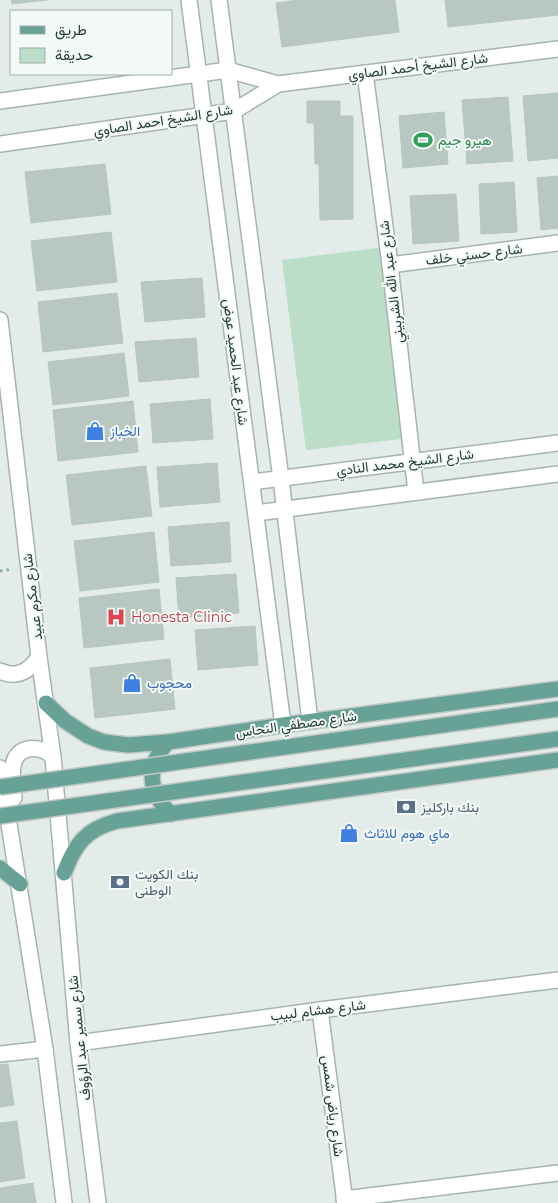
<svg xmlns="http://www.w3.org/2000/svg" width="558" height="1203" viewBox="0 0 558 1203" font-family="Montserrat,Vazirmatn,sans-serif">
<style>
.green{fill:#bcddc7}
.building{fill:#b8c7c2;stroke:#b5c6c0}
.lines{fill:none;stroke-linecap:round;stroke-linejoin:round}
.minor-casing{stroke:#a6b4b0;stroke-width:18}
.tertiary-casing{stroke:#a6b4b0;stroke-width:18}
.primary-casing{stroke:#c1c9c7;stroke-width:18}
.path{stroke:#84b0a4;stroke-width:3;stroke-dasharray:2.5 4;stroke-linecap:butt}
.minor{stroke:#fff;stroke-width:15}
.tertiary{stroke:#fff;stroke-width:15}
.primary{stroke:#68a196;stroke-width:15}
.primary-bridge-casing{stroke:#c1c9c7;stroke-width:18;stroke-linecap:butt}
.primary-bridge{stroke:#68a196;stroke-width:15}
.labels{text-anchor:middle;stroke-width:4;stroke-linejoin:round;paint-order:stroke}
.street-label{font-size:14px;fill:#233d38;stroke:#f3f9f6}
.leisure-label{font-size:14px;fill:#27864d;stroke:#f3f9f6;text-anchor:start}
.shop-label{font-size:14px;fill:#366cbe;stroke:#f3f9f6;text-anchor:start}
.health-label{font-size:14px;fill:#be3a42;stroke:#f3f9f6;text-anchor:start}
.service-label{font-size:14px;fill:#4e5e75;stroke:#f3f9f6;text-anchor:start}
</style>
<rect width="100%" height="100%" fill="#e3ece9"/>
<path class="green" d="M 393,246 L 418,437 L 306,450 L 282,260 Z"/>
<g class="building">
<path d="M 11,0 L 47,0 L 12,4 Z"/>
<path d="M 298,0 L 395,0 L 399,32 L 282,47 L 276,3 Z"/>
<path d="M 445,0 L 558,0 L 558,15 L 448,27 Z"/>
<path d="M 558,93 L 558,158 L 528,161 L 523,96 Z"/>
<path d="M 508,97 L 513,161 L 467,164 L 462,100 Z"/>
<path d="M 307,101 L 340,101 L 340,116 L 353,116 L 353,219 L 320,220 L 319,164 L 315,164 L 314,123 L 307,123 Z"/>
<path d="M 444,112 L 448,164 L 403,168 L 399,116 Z"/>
<path d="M 105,164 L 111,214 L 31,223 L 25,172 Z"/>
<path d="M 558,176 L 558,228 L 541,230 L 537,178 Z"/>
<path d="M 514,182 L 517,232 L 481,234 L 479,184 Z"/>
<path d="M 456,194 L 459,241 L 413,244 L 410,196 Z"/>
<path d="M 111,232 L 117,282 L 37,291 L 31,241 Z"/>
<path d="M 202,278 L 205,317 L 145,322 L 141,282 Z"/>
<path d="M 117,293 L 123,343 L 43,352 L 38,302 Z"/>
<path d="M 196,338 L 199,377 L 139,382 L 135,342 Z"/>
<path d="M 124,353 L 129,396 L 53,405 L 48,362 Z"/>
<path d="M 210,399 L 213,439 L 153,443 L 150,404 Z"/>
<path d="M 133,401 L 138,452 L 58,461 L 53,410 Z"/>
<path d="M 217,463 L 220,502 L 160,507 L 157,467 Z"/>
<path d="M 146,466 L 152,516 L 72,525 L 66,475 Z"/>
<path d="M 229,522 L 231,562 L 171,566 L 168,527 Z"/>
<path d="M 154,532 L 159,582 L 80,591 L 74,541 Z"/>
<path d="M 236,574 L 239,613 L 179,618 L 176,578 Z"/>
<path d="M 159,589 L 164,639 L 84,648 L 79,598 Z"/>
<path d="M 255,626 L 258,665 L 198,670 L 195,630 Z"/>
<path d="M 170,659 L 175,709 L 95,718 L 90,668 Z"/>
<path d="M 8,1064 L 14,1105 L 0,1107 L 0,1065 Z"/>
<path d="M 17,1121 L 25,1178 L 0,1182 L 0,1123 Z"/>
<path d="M 33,1183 L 36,1203 L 0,1203 L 0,1188 Z"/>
</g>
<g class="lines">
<g class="minor-casing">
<g id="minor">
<path d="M 189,0 L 283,725"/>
<path d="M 219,0 L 281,479 L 310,721"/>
<path d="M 365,73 L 390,265 L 416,492"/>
<path d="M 0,101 L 228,70 L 278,84 L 558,49"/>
<path d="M 0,144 L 234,111 L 278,84"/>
<path d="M 390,265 L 558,243"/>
<path d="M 252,482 L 558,443"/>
<path d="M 256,513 L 558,474"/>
<path d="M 320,1010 L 345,1203"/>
<path d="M 78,1043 L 320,1010 L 558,980"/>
<path d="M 0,1054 L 45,1049"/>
<path d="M 344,1199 L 558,1173"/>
</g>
</g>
<g class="tertiary-casing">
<g id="tertiary">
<path d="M 0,320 L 39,657 L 53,757 L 78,1043 L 98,1203"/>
<path d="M 0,671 C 17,679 29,671 39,657"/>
<path d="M 0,768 L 45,1049 L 64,1203"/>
<path d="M 14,798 C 14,787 11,776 13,766 C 16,745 40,744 53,757"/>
</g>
</g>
<g class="primary-casing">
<g id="primary">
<path d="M 46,703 L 65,721 L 88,736 L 104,742 L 128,745 L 168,742 L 283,725 L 558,689"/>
<path d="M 168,742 C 146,765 147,792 171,814"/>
<path d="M 243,753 L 558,709"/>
<path d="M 244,782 L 558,739"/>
<path d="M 0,868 L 20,884"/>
<path d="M 64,873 C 75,844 86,829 117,821 L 558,760"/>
</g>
</g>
<path class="path" d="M 0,571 L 13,569"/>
<use href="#minor" class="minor"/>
<use href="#tertiary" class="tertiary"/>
<use href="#primary" class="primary"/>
<g class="primary-bridge-casing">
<g id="primary-bridge">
<path d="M 0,787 L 243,753"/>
<path d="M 0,816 L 244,782"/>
</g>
</g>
<use href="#primary-bridge" class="primary-bridge"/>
</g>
<defs>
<g id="stadium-bare" transform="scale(1.5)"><path d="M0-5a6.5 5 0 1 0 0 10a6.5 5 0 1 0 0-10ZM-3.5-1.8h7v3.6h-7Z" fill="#2e9e5b" stroke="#f3f9f6" stroke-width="2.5" paint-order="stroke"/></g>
<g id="shop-bare" transform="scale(1.5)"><path d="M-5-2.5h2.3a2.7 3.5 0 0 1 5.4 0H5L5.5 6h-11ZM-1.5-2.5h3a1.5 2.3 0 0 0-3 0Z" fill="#3f7fe0" stroke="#f3f9f6" stroke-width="2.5" paint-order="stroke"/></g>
<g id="hospital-bare" transform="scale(1.5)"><path d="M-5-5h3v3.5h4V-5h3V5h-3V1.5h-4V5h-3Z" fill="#e0444e" stroke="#f3f9f6" stroke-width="2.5" paint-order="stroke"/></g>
<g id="bank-bare" transform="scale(1.5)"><path d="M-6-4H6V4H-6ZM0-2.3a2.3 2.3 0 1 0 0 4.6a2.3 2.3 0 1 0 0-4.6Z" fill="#5c6f8a" stroke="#f3f9f6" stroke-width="2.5" paint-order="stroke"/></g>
</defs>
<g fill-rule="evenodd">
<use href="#stadium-bare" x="423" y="140"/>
<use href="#shop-bare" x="95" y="431"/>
<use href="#hospital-bare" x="116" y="617"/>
<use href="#shop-bare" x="132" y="683"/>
<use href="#bank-bare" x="406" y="807"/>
<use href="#shop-bare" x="349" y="833"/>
<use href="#bank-bare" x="120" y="882"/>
</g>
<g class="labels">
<g class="street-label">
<text transform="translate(418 66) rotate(-7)" y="5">شارع الشيخ أحمد الصاوي</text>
<text transform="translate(163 120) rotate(-9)" y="5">شارع الشيخ احمد الصاوي</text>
<text transform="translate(474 254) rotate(-7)" y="5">شارع حسني خلف</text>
<text transform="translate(391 282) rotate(-97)" y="5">شارع عبد الله الشربيني</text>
<text transform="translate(236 362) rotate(83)" y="5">شارع عبد الحميد عوض</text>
<text transform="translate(405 462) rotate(-7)" y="5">شارع الشيخ محمد النادي</text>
<text transform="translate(32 597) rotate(-97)" y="5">شارع مكرم عبيد</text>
<text transform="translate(296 724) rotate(-8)" y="5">شارع مصطفي النحاس</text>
<text transform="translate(318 1010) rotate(-7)" y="5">شارع هشام لبيب</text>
<text transform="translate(79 1038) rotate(-96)" y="5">شارع سمير عبد الرؤوف</text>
<text transform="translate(333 1106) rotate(83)" y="5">شارع رياض شمس</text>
</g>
<g class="leisure-label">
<text x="438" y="145">هيرو جيم</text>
</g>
<g class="shop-label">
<text x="110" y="436">الخباز</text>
<text x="147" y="688">محجوب</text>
<text x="364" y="838">ماي هوم للاثاث</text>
</g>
<g class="health-label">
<text x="131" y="622">Honesta Clinic</text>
</g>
<g class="service-label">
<text x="421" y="812">بنك باركليز</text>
<text x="135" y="879">بنك الكويت<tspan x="135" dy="16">الوطنى</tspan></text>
</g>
</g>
<rect x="10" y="10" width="162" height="65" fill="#f3f9f6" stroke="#a0aeaa"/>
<rect x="20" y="26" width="25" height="8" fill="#68a196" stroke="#a0aeaa"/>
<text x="55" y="35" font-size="15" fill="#233d38">طريق</text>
<rect x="20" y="48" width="25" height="15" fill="#bcddc7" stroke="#a0aeaa"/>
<text x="55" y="60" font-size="15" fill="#233d38">حديقة</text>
</svg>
